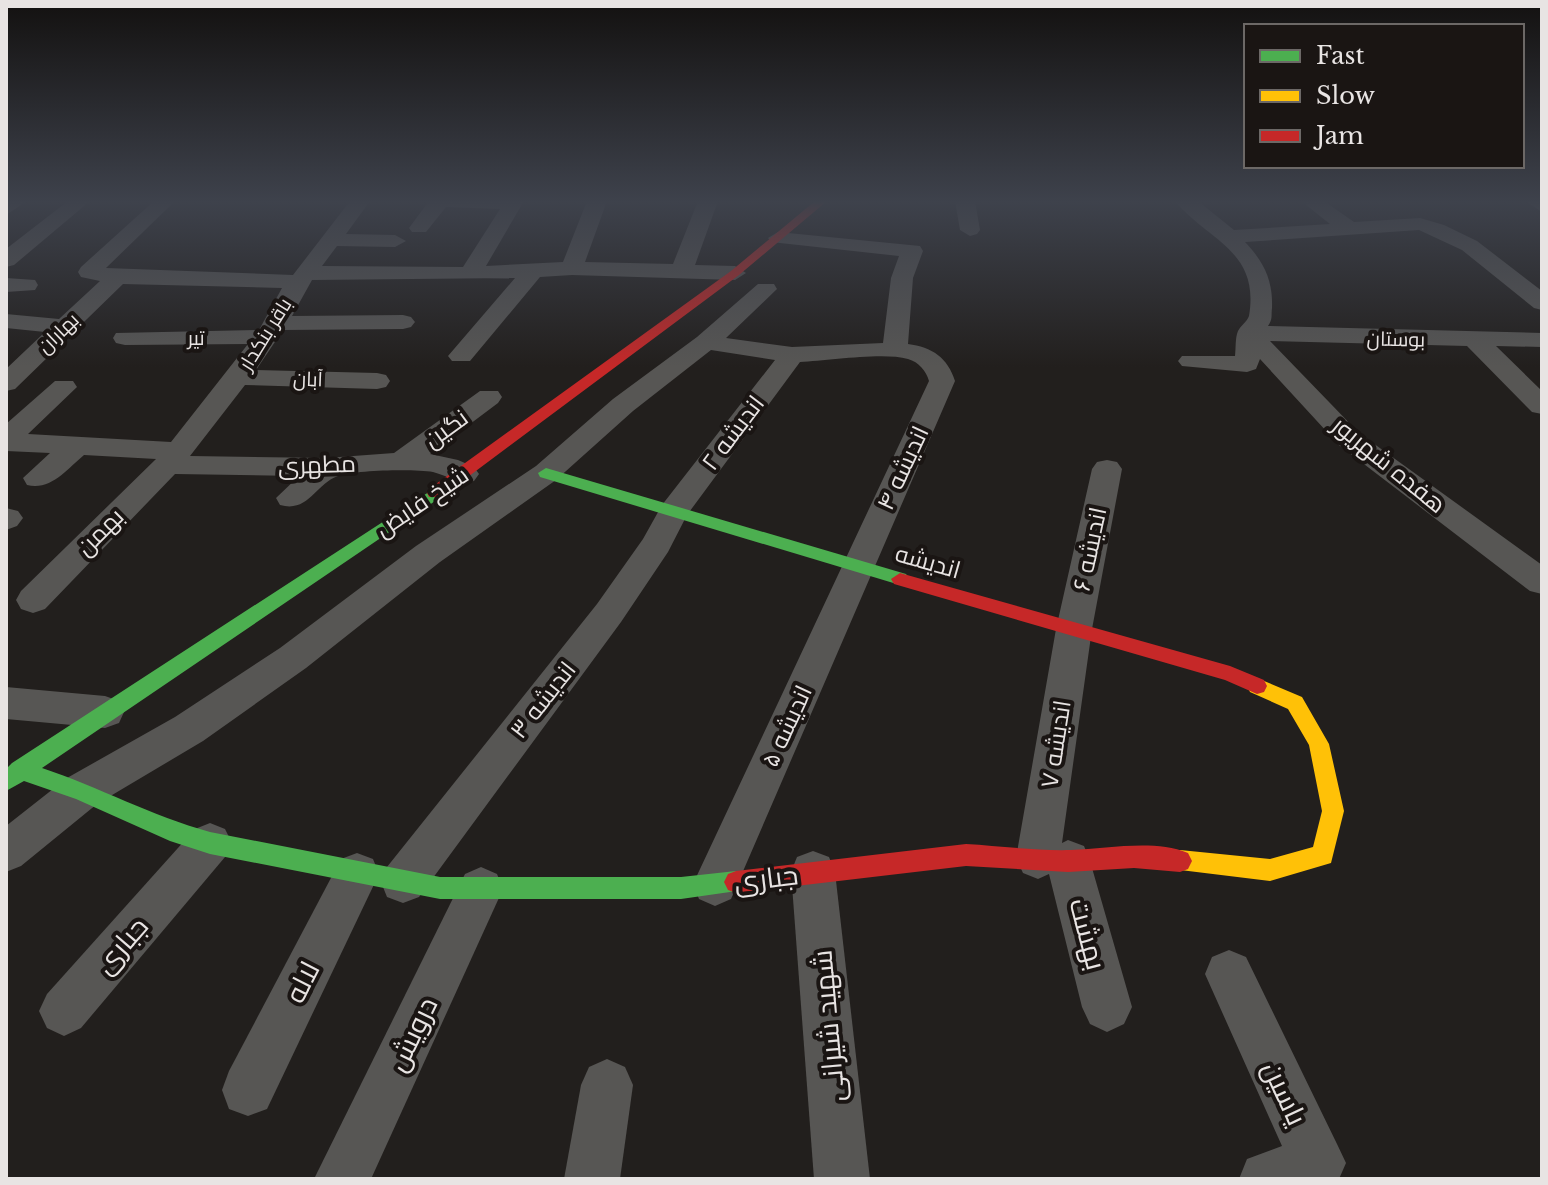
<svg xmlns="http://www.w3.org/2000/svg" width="1548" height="1185" viewBox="0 0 1548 1185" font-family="'Libre Baskerville',Cairo,serif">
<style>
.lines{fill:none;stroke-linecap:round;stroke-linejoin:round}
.street{fill:#575654;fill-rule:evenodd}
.fast{fill:#4caf50;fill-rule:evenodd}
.slow{fill:#ffc107;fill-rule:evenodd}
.jam{fill:#c62828;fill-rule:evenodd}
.labels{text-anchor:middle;stroke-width:8;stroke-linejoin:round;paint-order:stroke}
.far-street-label{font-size:20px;fill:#e8e4e3;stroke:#1a1513}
.street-label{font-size:24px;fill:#e8e4e3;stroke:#1a1513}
.near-street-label{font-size:28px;fill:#e8e4e3;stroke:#1a1513}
</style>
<rect width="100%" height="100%" fill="#221f1d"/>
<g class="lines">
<g class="street">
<path d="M 6,201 L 27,201 L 6,215 Z"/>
<path d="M 68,201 L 90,201 L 14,265 L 6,267 L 6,249 Z"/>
<path d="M 154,201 L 175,201 L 106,268 L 293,275 L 350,201 L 370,201 L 346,234 L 395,235 L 406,241 L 395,247 L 337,246 L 322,266 L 463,267 L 500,209 L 446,207 L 426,232 L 412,232 L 409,228 L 429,201 L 524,201 L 486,266 L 563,262 L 587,201 L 607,201 L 585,262 L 673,264 L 698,201 L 718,201 L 695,265 L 735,266 L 746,273 L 735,280 L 572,275 L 540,277 L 470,361 L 452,361 L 448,356 L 515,278 L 312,280 L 292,316 L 403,315 L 411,317 L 415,322 L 411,327 L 403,329 L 283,330 L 256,370 L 377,373 L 386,375 L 390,381 L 386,387 L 377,389 L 245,385 L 190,456 L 326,458 L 394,453 L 480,391 L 498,391 L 502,397 L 498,403 L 430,454 L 458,460 L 474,467 L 479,474 L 474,481 C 458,485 449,476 433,472 C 414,469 356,470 338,476 C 315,484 309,513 280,505 L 276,498 L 299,476 L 175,474 L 45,609 L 33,613 L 21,609 L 16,600 L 21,591 L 156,459 L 84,455 C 67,469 51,491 27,485 L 23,478 L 50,453 L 6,451 L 6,424 L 55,381 L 73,381 L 77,387 L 28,434 L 171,442 L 248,344 L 125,345 L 116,343 L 113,338 L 116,333 L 259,330 L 282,288 L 123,284 L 15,389 L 6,391 L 6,369 L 45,332 L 6,328 L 6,314 L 59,319 L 100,281 L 81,277 L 78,272 L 81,267 Z"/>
<path d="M 955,201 L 975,201 L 980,230 L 977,234 L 970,236 L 960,230 Z"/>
<path d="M 1175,201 L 1198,201 L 1234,230 L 1330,224 L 1301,201 L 1324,201 L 1354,222 L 1420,218 L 1444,225 L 1477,241 L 1542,291 L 1542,310 L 1534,308 L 1462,250 L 1419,230 L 1245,242 C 1264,262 1273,280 1272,308 C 1271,316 1273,319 1268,326 L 1542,333 L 1542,347 L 1496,346 L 1542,391 L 1542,414 L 1532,412 L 1467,346 L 1270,341 L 1359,433 L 1542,565 L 1542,594 L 1530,591 L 1339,445 L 1260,359 L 1256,369 L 1247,372 L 1182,366 L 1178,361 L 1182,356 L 1235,356 C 1236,348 1235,338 1238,331 C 1241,325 1247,322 1249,316 C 1260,250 1208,241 1175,201 Z"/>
<path d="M 1525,201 L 1542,201 L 1542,212 Z"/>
<path d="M 778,232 L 920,246 L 923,251 L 913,278 L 908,344 C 932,347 948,358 955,381 L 731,899 L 715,906 L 699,899 L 693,884 L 929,381 C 926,371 919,362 908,359 C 882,352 828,361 800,362 L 687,515 L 668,552 L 621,622 L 419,897 L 403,903 L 387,897 L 381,882 L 387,867 L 597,604 L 643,539 L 662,505 L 775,360 L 711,350 L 633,411 L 556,480 L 440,562 L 306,668 L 203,741 L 97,804 L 21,866 L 6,872 L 6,826 L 67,778 L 175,717 L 280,648 L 416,546 L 536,466 L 613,399 L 697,337 L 758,284 L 774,284 L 777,289 L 726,338 L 792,347 L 883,343 L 891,278 L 899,256 L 771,242 L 768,238 Z"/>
<path d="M 6,278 L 35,280 L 38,285 L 35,290 L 6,292 Z"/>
<path d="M 1107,460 L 1117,462 L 1122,469 L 1092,629 L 1062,843 L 1068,840 L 1084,846 L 1090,861 L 1132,1007 L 1124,1024 L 1107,1032 L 1090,1024 L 1082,1007 L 1049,874 L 1038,879 L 1023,873 L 1016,858 L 1056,629 L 1092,469 L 1097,462 Z"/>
<path d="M 6,508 L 18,511 L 23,518 L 17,526 L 6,530 Z"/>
<path d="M 6,687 L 105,696 L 119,701 L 124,712 L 119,723 L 105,728 L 6,719 Z"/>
<path d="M 210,823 L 225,829 L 232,843 L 225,857 L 81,1028 L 64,1036 L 47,1028 L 39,1011 L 47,994 L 195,829 Z"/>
<path d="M 813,851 L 829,857 L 835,872 L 870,1179 L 814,1179 L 791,872 L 797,857 Z"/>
<path d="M 357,853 L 373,859 L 379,874 L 267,1109 L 248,1116 L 229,1109 L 222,1090 L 229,1071 L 341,859 Z"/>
<path d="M 481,867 L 497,874 L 503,889 L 371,1179 L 314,1179 L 465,874 Z"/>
<path d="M 1229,950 L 1246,957 L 1337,1144 L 1346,1163 L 1339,1179 L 1239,1179 L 1247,1159 L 1282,1146 L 1205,974 L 1212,957 Z"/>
<path d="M 607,1059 L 625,1067 L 633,1085 L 620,1179 L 564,1179 L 581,1085 L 589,1067 Z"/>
</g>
<g class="fast">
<path d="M 546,468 L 906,574 L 909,579 L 900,585 L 540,477 L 538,473 Z"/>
<path d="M 435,488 L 441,489 L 443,493 L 441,497 L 42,768 C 99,787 152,816 210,832 L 440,877 L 681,877 L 736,871 L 744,874 L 748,882 L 744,890 L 681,899 L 440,899 L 210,854 L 170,841 L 76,799 L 24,781 L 6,791 L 6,769 L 12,763 Z"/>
</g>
<path class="slow" d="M 1257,678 L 1302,697 L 1329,744 L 1344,811 L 1331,863 L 1270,881 L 1172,869 L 1168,861 L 1172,853 L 1180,850 L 1270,859 L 1313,847 L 1322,811 L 1309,745 L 1288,709 L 1250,692 L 1247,686 L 1250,680 Z"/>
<g class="jam">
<path d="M 815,201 L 827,201 L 739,275 L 441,497 L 429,497 L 427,493 L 429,489 L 731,271 Z"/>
<path d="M 900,573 L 1230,666 L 1264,680 L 1267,686 L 1264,692 L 1257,694 L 1225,680 L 894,584 L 891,579 Z"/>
<path d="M 966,844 C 1001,846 1037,851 1071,850 C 1108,849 1153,839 1188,853 L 1192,861 L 1188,869 L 1180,872 L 1134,868 L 1068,872 L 966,866 L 736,893 L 728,890 L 724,882 L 728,874 L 736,871 Z"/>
</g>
</g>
<linearGradient id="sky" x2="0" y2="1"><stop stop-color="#131110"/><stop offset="0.55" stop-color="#3e424c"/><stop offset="1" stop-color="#3e424c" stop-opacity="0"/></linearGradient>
<rect width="1548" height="367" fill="url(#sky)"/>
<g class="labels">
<g class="far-street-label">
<text transform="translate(58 333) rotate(-44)" y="7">بهاران</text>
<text transform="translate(265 334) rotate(-58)" y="7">باقر بنکدار</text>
<text x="196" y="345">تیر</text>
<text transform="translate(1396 339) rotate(1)" y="7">بوستان</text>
<text transform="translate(308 379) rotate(2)" y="7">آبان</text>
</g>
<g class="street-label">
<text transform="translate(446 429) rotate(-36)" y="8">نگین</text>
<text transform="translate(733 433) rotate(-53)" y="8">اندیشه ۲</text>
<text transform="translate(317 465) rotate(-2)" y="8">مطهری</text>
<text transform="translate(1389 465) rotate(39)" y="8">هفده شهریور</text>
<text transform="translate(903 468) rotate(-65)" y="8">اندیشه ۴</text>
<text transform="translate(422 502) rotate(-34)" y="8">شیخ فایض</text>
<text transform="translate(100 532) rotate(-45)" y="8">بهمن</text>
<text transform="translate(1090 549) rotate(-78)" y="8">اندیشه ۶</text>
<text transform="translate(928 562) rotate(16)" y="8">اندیشه</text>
<text transform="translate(543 700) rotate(-52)" y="8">اندیشه ۳</text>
<text transform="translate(787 726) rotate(-65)" y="8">اندیشه ۵</text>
<text transform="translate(1056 744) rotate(-81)" y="8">اندیشه ۷</text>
</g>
<g class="near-street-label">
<text transform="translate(766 878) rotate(-7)" y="10">جباری</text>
<text transform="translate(1088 934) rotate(75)" y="10">بهشت</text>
<text transform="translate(121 945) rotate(-49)" y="10">جباری</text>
<text transform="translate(302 982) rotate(-63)" y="10">لاله</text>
<text transform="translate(828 1026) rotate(-95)" y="10">شهید شیرانی</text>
<text transform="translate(412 1034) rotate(-64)" y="10">درویش</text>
<text transform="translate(1285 1093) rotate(65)" y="10">یاسین</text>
</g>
</g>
<rect width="1548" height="1185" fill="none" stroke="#e8e4e3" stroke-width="16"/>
<rect x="1244" y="24" width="280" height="144" fill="#1a1513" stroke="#6c6866" stroke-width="2"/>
<rect x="1260" y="50" width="40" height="12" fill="#4caf50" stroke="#6c6866" stroke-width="2"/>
<text x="1316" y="64" font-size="24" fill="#e8e4e3">Fast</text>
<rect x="1260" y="90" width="40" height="12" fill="#ffc107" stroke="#6c6866" stroke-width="2"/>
<text x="1316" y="104" font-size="24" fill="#e8e4e3">Slow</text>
<rect x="1260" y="130" width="40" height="12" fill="#c62828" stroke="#6c6866" stroke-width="2"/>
<text x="1316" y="144" font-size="24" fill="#e8e4e3">Jam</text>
</svg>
